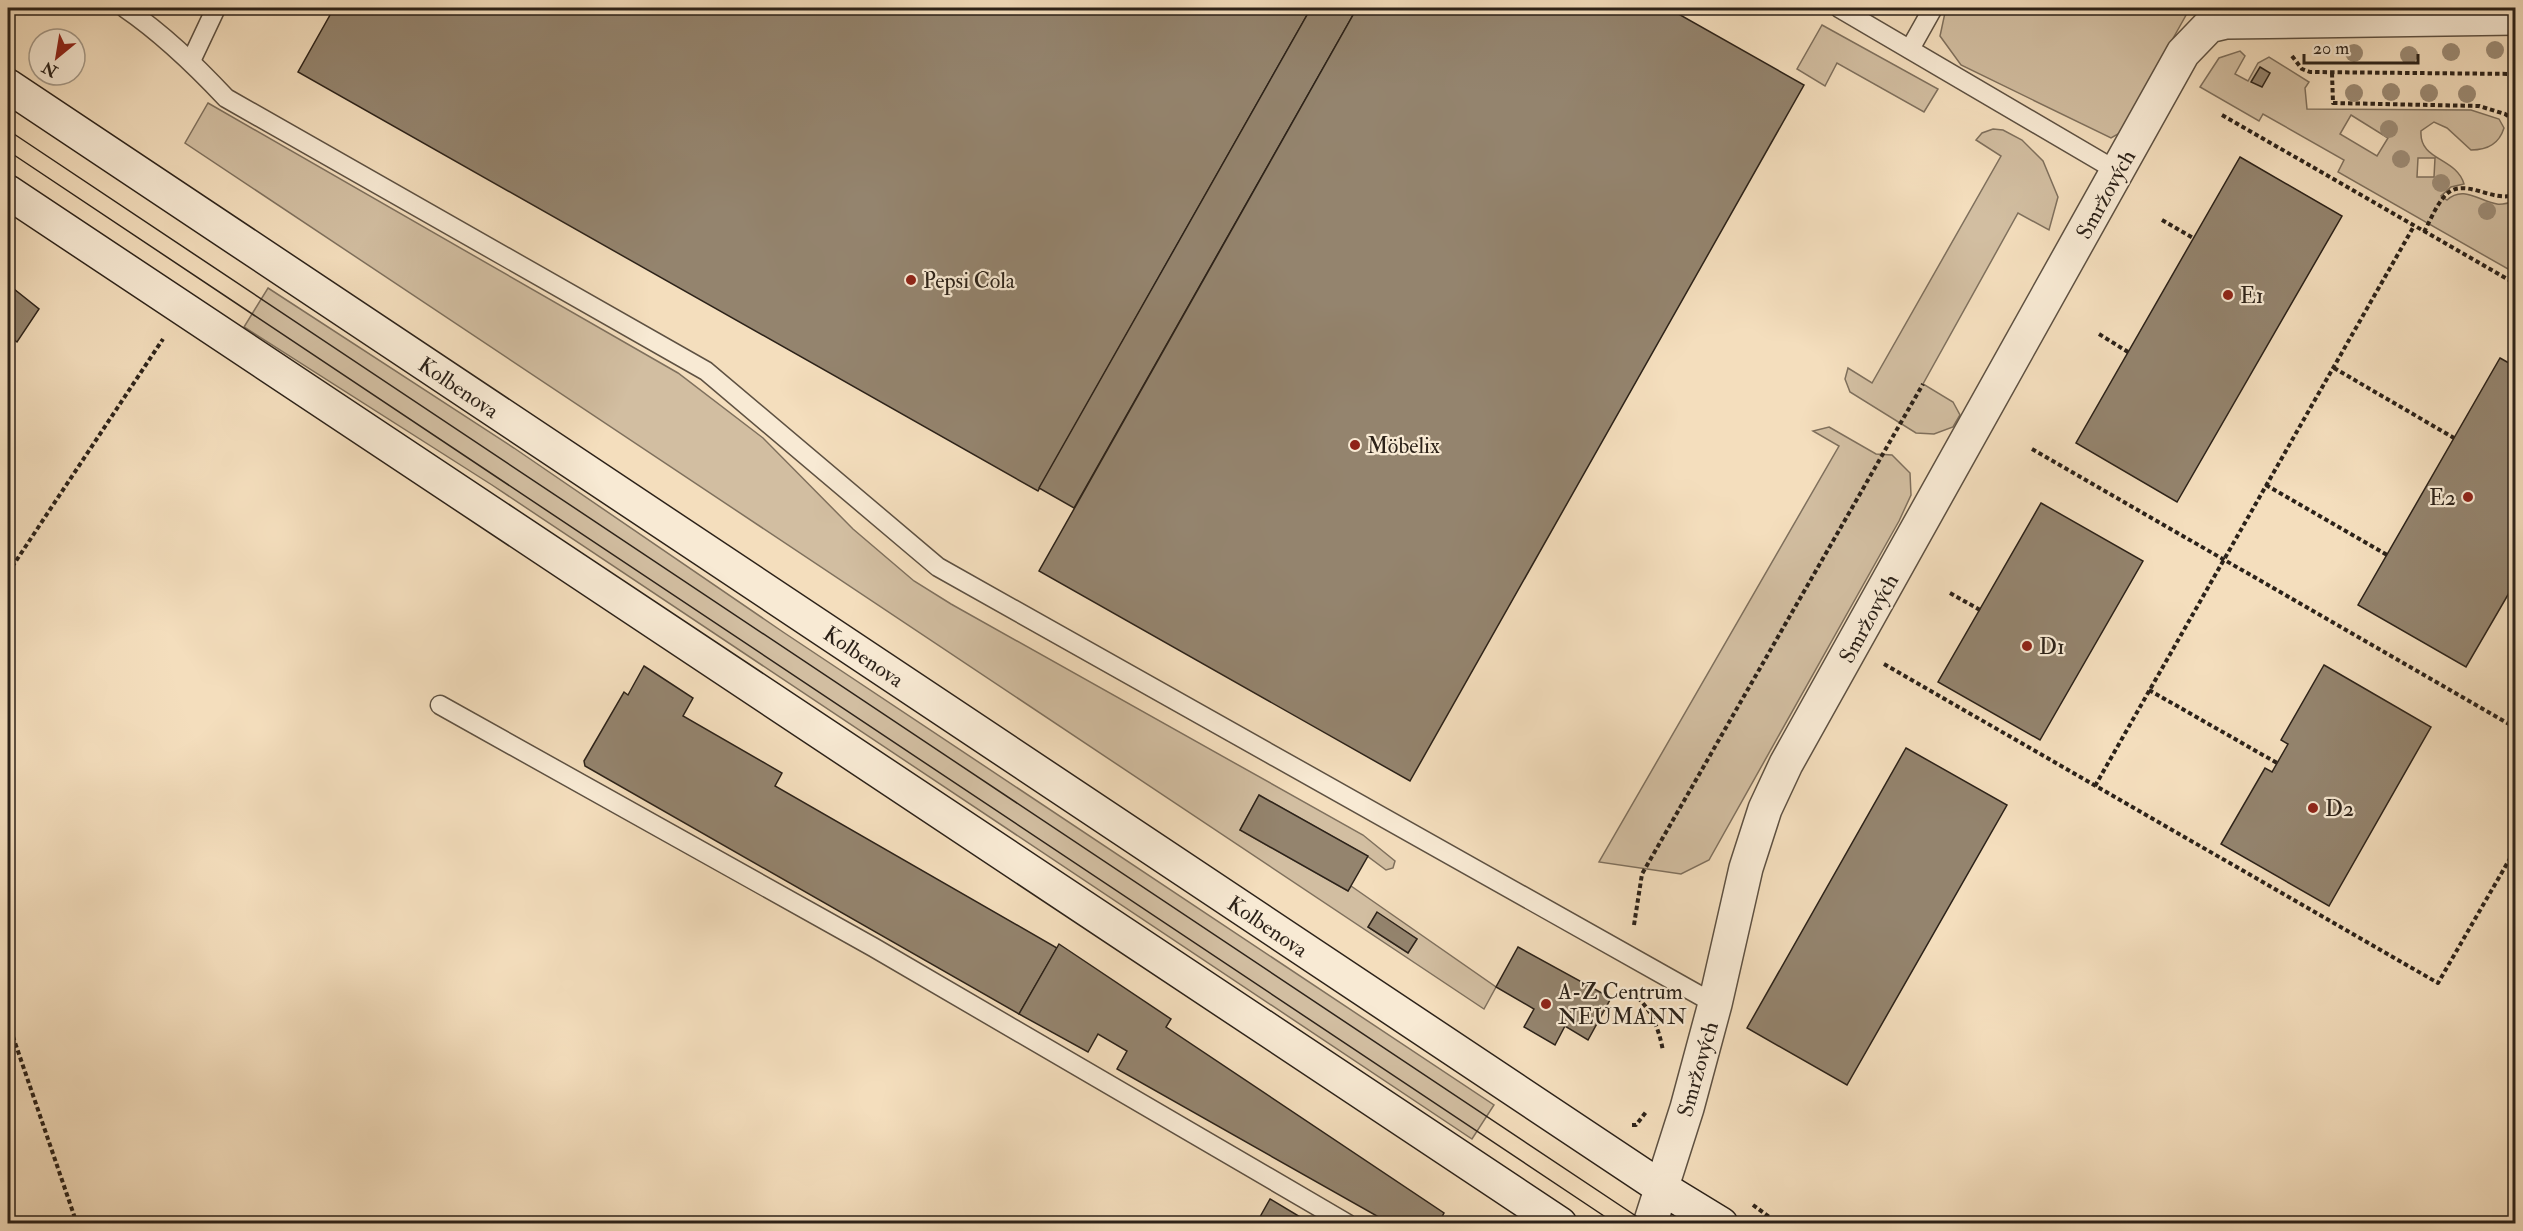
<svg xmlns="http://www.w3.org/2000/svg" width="2523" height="1231" viewBox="0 0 2523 1231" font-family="'IM FELL Double Pica',serif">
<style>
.green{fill:#d2bea1;stroke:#7f705d;stroke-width:1.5;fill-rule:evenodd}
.building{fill:#94846e;stroke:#2c2219;stroke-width:1.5}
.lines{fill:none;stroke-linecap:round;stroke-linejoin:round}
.lane-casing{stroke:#5e5142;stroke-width:21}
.street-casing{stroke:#5e5142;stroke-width:36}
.secondary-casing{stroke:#2c2219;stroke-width:36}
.path{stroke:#2c2219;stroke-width:4;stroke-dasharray:4.5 3;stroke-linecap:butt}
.lane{stroke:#f8ead4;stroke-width:18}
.street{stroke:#f8ead4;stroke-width:33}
.secondary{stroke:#f8ead4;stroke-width:33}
.tram{stroke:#2c2219;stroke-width:1.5}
.tree{fill:#9d8c76}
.poi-dot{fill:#8f2418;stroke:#f8ead4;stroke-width:2}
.labels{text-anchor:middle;stroke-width:4.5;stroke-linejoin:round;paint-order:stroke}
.street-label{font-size:22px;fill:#2c2219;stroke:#f8ead4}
.poi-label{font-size:22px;fill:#2c2219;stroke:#f8ead4;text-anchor:start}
</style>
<rect width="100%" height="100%" fill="#f4debd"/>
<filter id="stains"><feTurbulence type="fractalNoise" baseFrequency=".00333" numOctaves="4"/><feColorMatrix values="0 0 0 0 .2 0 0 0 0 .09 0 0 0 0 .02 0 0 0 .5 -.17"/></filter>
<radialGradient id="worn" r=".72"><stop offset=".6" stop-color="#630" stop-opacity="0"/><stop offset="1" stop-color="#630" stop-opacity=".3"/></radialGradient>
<g class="green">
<path d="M 1946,8 L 2190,8 L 2120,133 L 2111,138 L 1961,65 L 1940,36 Z"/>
<path d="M 1822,25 L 1938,89 L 1924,112 L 1837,63 L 1825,86 L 1797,69 Z"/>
<path d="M 2240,51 L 2245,56 L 2235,74 L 2248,81 L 2258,63 L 2269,57 L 2309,82 L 2305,88 L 2307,109 L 2471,110 L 2499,119 L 2504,128 C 2499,144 2488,150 2471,150 L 2447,128 L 2434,122 L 2421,131 C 2419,161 2456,157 2464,184 L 2451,187 L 2441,196 L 2447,200 C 2463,185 2479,201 2497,204 C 2503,205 2509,203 2515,201 L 2515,273 L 2338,172 L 2344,160 L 2263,114 L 2259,121 L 2200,87 L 2219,58 ZM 2351,115 L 2388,138 L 2377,156 L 2340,134 ZM 2418,158 L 2435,158 L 2434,177 L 2417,177 Z"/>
<path d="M 208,103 L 678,373 L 763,438 L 853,529 L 914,581 L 951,604 L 1363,835 L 1395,861 L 1393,868 L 1386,870 L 1367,856 L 1259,795 L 1240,830 L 1348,891 L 1351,886 L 1496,987 L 1484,1009 L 185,143 ZM 1377,913 L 1417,939 L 1408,953 L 1368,927 Z"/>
<path d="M 1993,129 L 2003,130 L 2022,140 L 2043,161 L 2058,197 L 2049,230 L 2018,213 L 1923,384 L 1953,402 L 1960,415 L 1953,427 L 1934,434 L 1916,433 L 1850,392 L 1845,379 L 1848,368 L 1872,383 L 2001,156 L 1976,140 L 1982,133 Z"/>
<path d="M 268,288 L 514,448 L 783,632 L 1494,1105 L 1472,1139 L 492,485 L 244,327 Z"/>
<path d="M 1829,427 L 1876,454 L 1892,455 L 1910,473 L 1911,495 L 1899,521 L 1709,860 L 1681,874 L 1599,862 L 1839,446 L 1813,431 Z"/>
</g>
<g class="building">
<path d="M 334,8 L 1311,8 L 1038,491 L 298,72 Z"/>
<path d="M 1311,8 L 1357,8 L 1074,508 L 1039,488 Z"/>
<path d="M 1357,8 L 1668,8 L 1804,85 L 1410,781 L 1039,571 Z"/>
<path d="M 2260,67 L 2270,73 L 2262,87 L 2251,82 Z"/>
<path d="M 2240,157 L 2342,216 L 2177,502 L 2076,443 Z"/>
<path d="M 9,285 L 39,309 L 17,342 L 8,335 Z"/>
<path d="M 2500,358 L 2516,367 L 2516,581 L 2466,667 L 2358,605 Z"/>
<path d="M 2041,503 L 2143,561 L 2040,740 L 1938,682 Z"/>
<path d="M 2324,665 L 2431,727 L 2329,906 L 2221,844 L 2265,768 L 2272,772 L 2288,744 L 2281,740 Z"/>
<path d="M 644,666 L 693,698 L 683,716 L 782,773 L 775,786 L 1057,948 L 1019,1014 L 585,766 L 584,761 L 624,692 L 628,695 Z"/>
<path d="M 1906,748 L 2007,805 L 1847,1085 L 1747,1028 Z"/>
<path d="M 1259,795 L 1368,856 L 1348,891 L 1240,830 Z"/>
<path d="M 1377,912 L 1417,939 L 1408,953 L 1368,927 Z"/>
<path d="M 1059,944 L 1171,1019 L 1166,1027 L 1444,1213 L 1438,1224 L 1391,1224 L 1117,1069 L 1127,1051 L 1098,1034 L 1088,1052 L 1019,1014 Z"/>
<path d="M 1518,947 L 1611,998 L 1588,1040 L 1565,1026 L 1555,1045 L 1524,1027 L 1534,1009 L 1496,987 Z"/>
<path d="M 1270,1199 L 1312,1224 L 1256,1224 Z"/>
</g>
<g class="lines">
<g class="lane-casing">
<g id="lane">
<path d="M 125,8 C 163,34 194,64 226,98 L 706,371 L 938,567 L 1715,1004"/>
<path d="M 1839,8 L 2117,171"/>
<path d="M 1910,49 L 1933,8"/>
<path d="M 191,61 L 216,8"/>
<path d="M 440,705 L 873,947 L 1348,1224"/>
</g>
</g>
<g class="street-casing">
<path id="street" d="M 1650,1224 L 1687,1108 L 1715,1004 L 1746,868 L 1765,809 L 1786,764 L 2183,53 L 2209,26 L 2226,22 L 2516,18"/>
</g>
<g class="secondary-casing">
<g id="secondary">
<path d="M 8,86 L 1662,1188 L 1721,1224"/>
<path d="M 8,192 L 1560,1224"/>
</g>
</g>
<g class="path">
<path d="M 2292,56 L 2302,69 L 2310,72 L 2516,74"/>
<path d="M 2332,73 L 2333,103 L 2479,106 L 2505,114 L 2516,121"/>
<path d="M 2222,115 L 2516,284"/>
<path d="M 2162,220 L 2193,238"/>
<path d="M 2424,232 C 2430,221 2435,208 2443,198 C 2462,173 2493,205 2516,194"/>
<path d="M 2099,334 L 2128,352"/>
<path d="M 2334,368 L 2454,438"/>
<path d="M 2032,449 L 2516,728"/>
<path d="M 2266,485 L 2387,555"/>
<path d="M 8,573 L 163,339"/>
<path d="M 1950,593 L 1980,610"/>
<path d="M 1884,664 L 2438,983 L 2516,848"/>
<path d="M 2149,690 L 2277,763"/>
<path d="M 2095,786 L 2414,226"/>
<path d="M 1634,925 L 1642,874 L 1923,384"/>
<path d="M 1632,993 C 1651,1007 1659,1029 1663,1051"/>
<path d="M 8,1022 L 77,1224"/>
<path d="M 1632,1125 L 1636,1125 L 1646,1112"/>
<path d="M 1753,1205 L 1779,1224"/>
<path d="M 8,1213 L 23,1224"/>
</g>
<use href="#lane" class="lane"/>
<use href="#street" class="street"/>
<use href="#secondary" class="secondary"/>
<g class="tram">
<path d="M 8,130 L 1648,1224"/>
<path d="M 8,151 L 1616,1224"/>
</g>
</g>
<g class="tree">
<circle cx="2495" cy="50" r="9"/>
<circle cx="2451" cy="52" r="9"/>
<circle cx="2354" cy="53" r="9"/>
<circle cx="2409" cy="55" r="9"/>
<circle cx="2391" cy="92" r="9"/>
<circle cx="2354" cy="93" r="9"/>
<circle cx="2429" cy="93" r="9"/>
<circle cx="2467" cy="94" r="9"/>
<circle cx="2389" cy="129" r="9"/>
<circle cx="2401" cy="159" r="9"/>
<circle cx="2441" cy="183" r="9"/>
<circle cx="2487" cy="211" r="9"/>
</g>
<g class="poi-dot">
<circle cx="911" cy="280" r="6"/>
<circle cx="2228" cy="295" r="6"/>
<circle cx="1355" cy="445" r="6"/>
<circle cx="2468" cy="497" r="6"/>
<circle cx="2027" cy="646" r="6"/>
<circle cx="2313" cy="808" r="6"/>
<circle cx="1546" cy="1004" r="6"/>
</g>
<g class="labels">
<g class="street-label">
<text transform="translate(2105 194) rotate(-61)" y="8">Smržových</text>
<text transform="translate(459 387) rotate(34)" y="8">Kolbenova</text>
<text transform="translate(1868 618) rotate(-61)" y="8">Smržových</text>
<text transform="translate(864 656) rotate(34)" y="8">Kolbenova</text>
<text transform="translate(1268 926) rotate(34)" y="8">Kolbenova</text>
<text transform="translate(1697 1069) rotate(-74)" y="8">Smržových</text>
</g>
<g class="poi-label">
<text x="923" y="288">Pepsi Cola</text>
<text x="2240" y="303">E1</text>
<text x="1367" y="453">Möbelix</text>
<text x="2456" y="505" text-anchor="end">E2</text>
<text x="2039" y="654">D1</text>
<text x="2325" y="816">D2</text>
<text x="1558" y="999">A-Z Centrum<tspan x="1558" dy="25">NEUMANN</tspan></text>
</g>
</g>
<rect width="2523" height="1231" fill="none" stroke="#f4debd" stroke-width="30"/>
<rect x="9" y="9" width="2505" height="1213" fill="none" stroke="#2c2219" stroke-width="3"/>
<rect x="15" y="15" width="2493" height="1201" fill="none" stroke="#2c2219" stroke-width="1.5"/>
<g transform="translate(57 57) rotate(210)"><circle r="28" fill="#f8ead4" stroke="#a69a89" stroke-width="1.5"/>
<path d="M0-4.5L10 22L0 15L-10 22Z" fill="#8f2418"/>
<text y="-9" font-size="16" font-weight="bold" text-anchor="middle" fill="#2c2219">N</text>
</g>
<path d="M2304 54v9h114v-9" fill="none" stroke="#2c2219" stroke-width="3"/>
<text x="2313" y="54" font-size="18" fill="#2c2219" stroke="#f8ead4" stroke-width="4.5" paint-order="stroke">20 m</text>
<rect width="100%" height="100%" filter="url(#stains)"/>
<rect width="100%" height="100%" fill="url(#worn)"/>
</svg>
